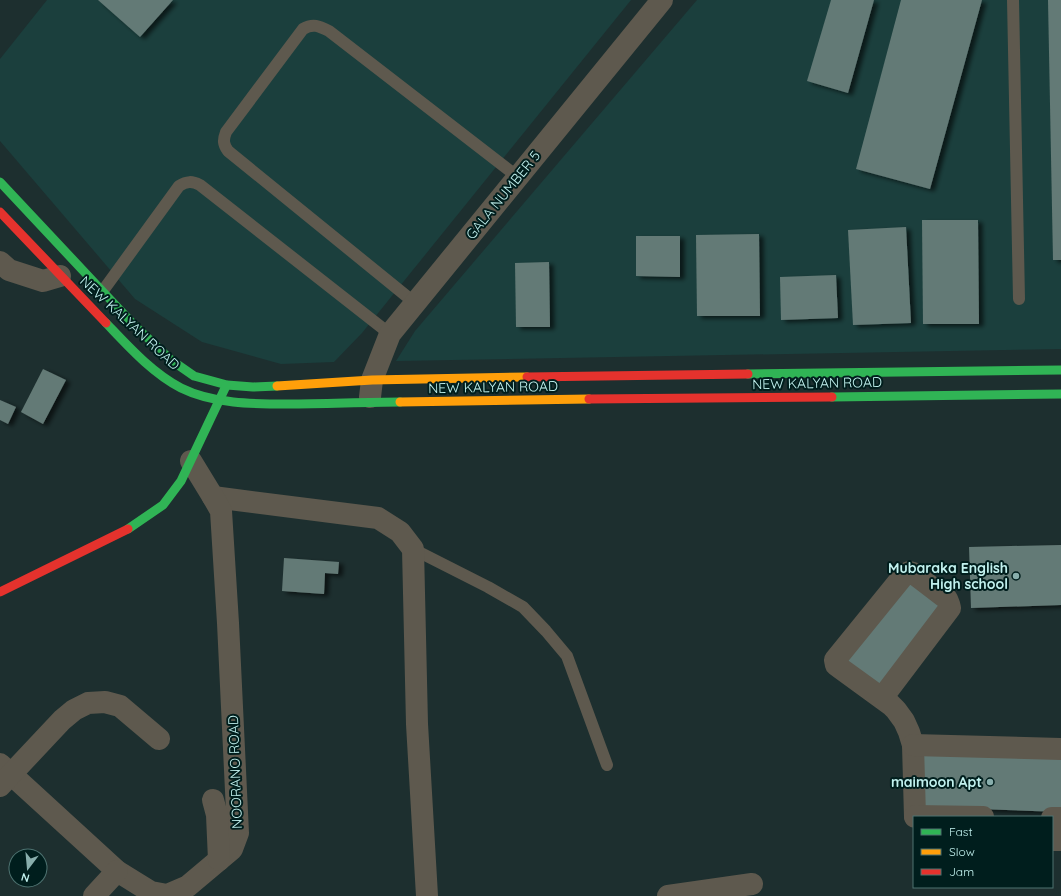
<svg xmlns="http://www.w3.org/2000/svg" width="1061" height="896" viewBox="0 0 1061 896" font-family="Quicksand,sans-serif">
<style>
.built{fill:#1b3f3d}
.building{fill:#647a76;filter:url(#shadow)}
.lines{fill:none;stroke-linecap:round;stroke-linejoin:round}
.lane{stroke:#5e594e;stroke-width:12}
.street{stroke:#5e594e;stroke-width:22}
.fast{stroke:#30b455;stroke-width:9}
.slow{stroke:#ff9f0a;stroke-width:9}
.jam{stroke:#e5322d;stroke-width:9}
.poi-dot{fill:#88aeac;stroke:#001e1d;stroke-width:1.5}
.labels{text-anchor:middle;stroke-width:4;stroke-linejoin:round;paint-order:stroke}
.street-label{font-size:14px;fill:#c2f2ef;stroke:#001e1d}
.poi-label{font-size:14px;font-weight:bold;fill:#c2f2ef;stroke:#001e1d;text-anchor:end}
</style>
<defs>
<filter id="shadow"><feDropShadow dx="4.5" dy="2.5" stdDeviation="2" flood-color="#0009"/></filter>
</defs>
<rect width="100%" height="100%" fill="#1d2f2f"/>
<g class="built">
<path d="M 47,0 L 631,0 L 362,333 L 334,362 L 281,364 L 202,342 L 135,299 L 0,141 L 0,59 Z"/>
<path d="M 697,0 L 1061,0 L 1061,349 L 396,361 L 415,331 Z"/>
</g>
<g class="building">
<path d="M 98,0 L 173,0 L 140,37 Z"/>
<path d="M 831,0 L 874,0 L 848,93 L 807,81 Z"/>
<path d="M 901,0 L 982,0 L 930,189 L 856,169 Z"/>
<path d="M 1048,0 L 1061,0 L 1061,260 L 1053,260 Z"/>
<path d="M 922,220 L 978,220 L 979,324 L 923,324 Z"/>
<path d="M 906,227 L 911,323 L 853,325 L 848,230 Z"/>
<path d="M 759,234 L 760,316 L 697,316 L 696,235 Z"/>
<path d="M 636,236 L 680,236 L 680,277 L 636,276 Z"/>
<path d="M 549,262 L 550,327 L 516,327 L 515,263 Z"/>
<path d="M 836,275 L 838,318 L 781,320 L 780,277 Z"/>
<path d="M 43,369 L 66,380 L 43,424 L 21,412 Z"/>
<path d="M 0,400 L 16,407 L 8,424 L 0,420 Z"/>
<path d="M 1061,545 L 1061,605 L 971,608 L 969,547 Z"/>
<path d="M 284,558 L 339,562 L 338,574 L 325,573 L 324,594 L 282,591 Z"/>
<path d="M 908,577 L 946,607 L 878,693 L 840,663 Z"/>
<path d="M 920,750 L 1061,757 L 1061,812 L 919,807 Z"/>
</g>
<g class="lines">
<g class="lane">
<path d="M 1013,0 L 1019,299"/>
<path d="M 102,292 L 179,186 C 187,181 192,181 200,185 L 390,334"/>
<path d="M 415,303 L 228,151 C 223,144 223,140 226,132 L 303,29 C 313,23 319,26 329,31 L 518,177"/>
<path d="M 413,549 L 488,587 L 523,607 L 546,631 L 567,656 L 607,765"/>
</g>
<g class="street">
<path d="M 0,262 L 9,270 L 43,281 L 60,276"/>
<path d="M 370,397 L 372,380 L 390,334 L 662,0"/>
<path d="M 213,497 L 378,518 L 400,532 L 413,549 L 417,724 L 427,896"/>
<path d="M 882,698 L 950,608 L 949,604 L 947,599 L 913,573 L 909,572 L 904,575 L 835,660 L 836,665 L 840,668 L 891,705 L 896,710 L 904,721 L 909,732 L 913,745 L 915,817"/>
<path d="M 913,745 L 1061,749"/>
<path d="M 0,764 L 117,871 L 151,892 L 167,895 L 188,886 L 232,849 L 238,833 L 228,623 L 221,511 L 213,497 L 191,461"/>
<path d="M 0,786 L 62,720 L 74,710 L 88,703 L 105,702 L 120,706 L 159,739"/>
<path d="M 213,800 L 217,815 L 219,860"/>
<path d="M 915,816 L 983,817"/>
<path d="M 1052,818 L 1061,818"/>
<path d="M 1052,840 L 1061,840"/>
<path d="M 94,896 L 117,871"/>
<path d="M 668,896 L 752,884"/>
</g>
<g class="fast">
<path d="M 0,182 L 135,326 L 171,360 L 194,376 L 227,385 L 253,387 L 277,386"/>
<path d="M 106,323 C 128,346 152,373 181,388 C 213,404 253,404 288,404 C 326,404 363,402 400,402"/>
<path d="M 748,374 L 1061,370"/>
<path d="M 832,397 L 1061,394"/>
<path d="M 128,529 L 163,505 L 181,481 L 226,386"/>
</g>
<g class="slow">
<path d="M 277,386 L 372,380 L 527,377"/>
<path d="M 400,402 L 589,399"/>
</g>
<g class="jam">
<path d="M 0,212 L 106,323"/>
<path d="M 527,377 L 748,374"/>
<path d="M 589,399 L 832,397"/>
<path d="M 0,592 L 128,529"/>
</g>
</g>
<g class="poi-dot">
<circle cx="1016" cy="576" r="4"/>
<circle cx="990" cy="782" r="4"/>
</g>
<g class="labels">
<g class="street-label">
<text transform="translate(503 195) rotate(-51)" y="5">GALA NUMBER 5</text>
<text transform="translate(130 323) rotate(43)" y="5">NEW KALYAN ROAD</text>
<text transform="translate(817 383) rotate(-1)" y="5">NEW KALYAN ROAD</text>
<text transform="translate(493 387) rotate(-1)" y="5">NEW KALYAN ROAD</text>
<text transform="translate(235 772) rotate(-92)" y="5">NOORANO ROAD</text>
</g>
<g class="poi-label">
<text x="1008" y="573">Mubaraka English<tspan x="1008" dy="16">High school</tspan></text>
<text x="982" y="787">maimoon Apt</text>
</g>
</g>
<rect x="913" y="816" width="140" height="72" fill="#001e1d" stroke="#4e7371"/>
<rect x="921" y="829" width="20" height="6" fill="#30b455" stroke="#4e7371"/>
<text x="949" y="836" font-size="12" fill="#c2f2ef">Fast</text>
<rect x="921" y="849" width="20" height="6" fill="#ff9f0a" stroke="#4e7371"/>
<text x="949" y="856" font-size="12" fill="#c2f2ef">Slow</text>
<rect x="921" y="869" width="20" height="6" fill="#e5322d" stroke="#4e7371"/>
<text x="949" y="876" font-size="12" fill="#c2f2ef">Jam</text>
<g transform="translate(28 868) rotate(196)"><circle r="19" fill="#001e1d" stroke="#4e7371"/>
<path d="M0-3L7 15L0 10L-7 15Z" fill="#88aeac"/>
<text y="-6" font-size="11" font-weight="bold" text-anchor="middle" fill="#c2f2ef">N</text>
</g>
</svg>
